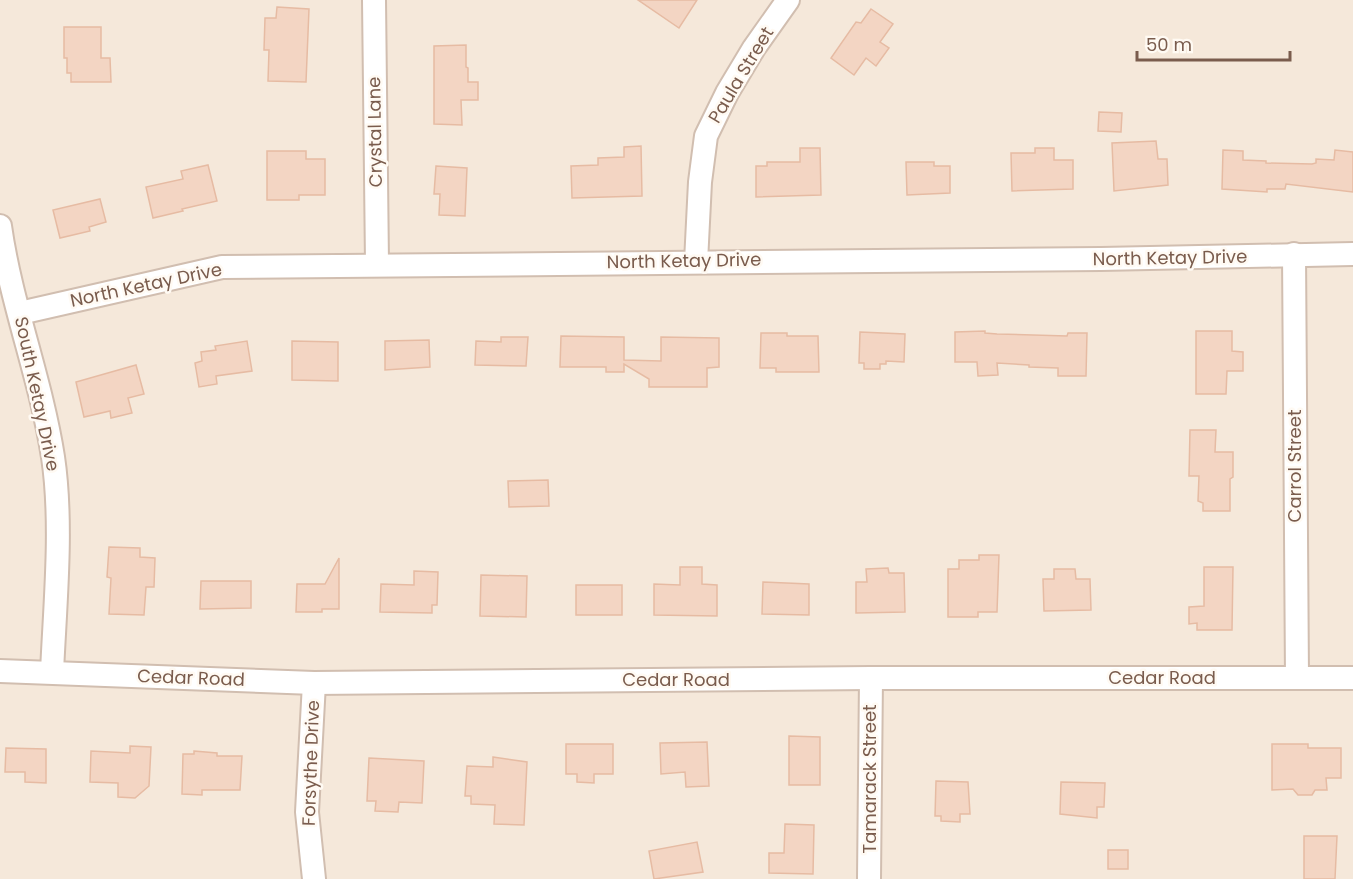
<svg xmlns="http://www.w3.org/2000/svg" width="1353" height="879" viewBox="0 0 1353 879" font-family="Poppins,sans-serif">
<style>
.residential{fill:#f5e8da}
.building{fill:#f3d5c3;stroke:#e6bba3;stroke-width:1.5}
.lines{fill:none;stroke-linecap:round;stroke-linejoin:round}
.minor-casing{stroke:#d1beb0;stroke-width:26}
.minor{stroke:#fff;stroke-width:22}
.labels{text-anchor:middle;stroke-width:5;stroke-linejoin:round;paint-order:stroke}
.street-label{font-size:18px;fill:#7a5c4d;stroke:#fffaf3}
</style>
<rect width="100%" height="100%" fill="#fdf6ec"/>
<rect class="residential" x="0" y="0" width="1353" height="879"/>
<g class="building">
<path d="M 638,0 L 697,0 L 679,28 Z"/>
<path d="M 277,7 L 309,9 L 306,82 L 268,81 L 269,50 L 264,50 L 265,18 L 276,18 Z"/>
<path d="M 871,9 L 893,24 L 880,42 L 889,48 L 876,66 L 866,58 L 854,75 L 831,58 L 856,22 L 861,23 Z"/>
<path d="M 64,27 L 101,27 L 101,58 L 110,58 L 111,82 L 71,82 L 71,73 L 67,73 L 67,58 L 64,58 Z"/>
<path d="M 466,45 L 466,67 L 468,68 L 468,82 L 478,82 L 478,100 L 461,100 L 462,125 L 434,124 L 434,46 Z"/>
<path d="M 1099,112 L 1122,113 L 1121,132 L 1098,131 Z"/>
<path d="M 1156,141 L 1158,159 L 1167,159 L 1168,185 L 1114,191 L 1112,143 Z"/>
<path d="M 641,146 L 642,196 L 572,198 L 571,166 L 598,165 L 598,158 L 624,157 L 624,147 Z"/>
<path d="M 800,148 L 820,148 L 821,195 L 756,197 L 756,166 L 767,166 L 767,162 L 800,162 Z"/>
<path d="M 1035,148 L 1054,148 L 1054,160 L 1073,160 L 1073,189 L 1012,191 L 1011,153 L 1035,153 Z"/>
<path d="M 1223,150 L 1243,151 L 1243,160 L 1266,161 L 1266,163 L 1312,164 L 1316,163 L 1316,159 L 1334,160 L 1335,150 L 1353,152 L 1353,192 L 1286,184 L 1285,189 L 1267,189 L 1267,192 L 1222,189 Z"/>
<path d="M 267,151 L 306,151 L 306,159 L 325,159 L 325,195 L 299,195 L 299,200 L 267,200 Z"/>
<path d="M 906,162 L 934,162 L 934,166 L 950,166 L 950,193 L 907,195 Z"/>
<path d="M 208,165 L 217,201 L 182,209 L 183,211 L 153,218 L 146,187 L 183,179 L 181,171 Z"/>
<path d="M 436,166 L 467,168 L 465,216 L 439,215 L 440,194 L 434,194 Z"/>
<path d="M 100,199 L 106,222 L 89,227 L 90,231 L 60,238 L 53,210 Z"/>
<path d="M 985,331 L 985,333 L 997,334 L 1067,336 L 1068,333 L 1087,333 L 1086,376 L 1058,376 L 1058,368 L 1029,367 L 1029,365 L 997,363 L 998,375 L 978,376 L 977,362 L 955,362 L 955,332 Z"/>
<path d="M 1196,331 L 1232,331 L 1232,351 L 1243,352 L 1243,371 L 1227,371 L 1226,394 L 1196,394 Z"/>
<path d="M 860,332 L 905,334 L 904,362 L 886,361 L 886,364 L 880,364 L 880,369 L 864,369 L 864,363 L 859,363 Z"/>
<path d="M 761,333 L 787,333 L 787,336 L 818,336 L 819,372 L 776,372 L 776,368 L 760,368 Z"/>
<path d="M 561,336 L 624,337 L 624,360 L 661,361 L 661,337 L 719,338 L 719,367 L 707,368 L 707,387 L 649,387 L 649,379 L 624,364 L 624,372 L 606,372 L 606,367 L 560,367 Z"/>
<path d="M 501,337 L 528,337 L 526,366 L 475,365 L 476,341 L 501,342 Z"/>
<path d="M 429,340 L 430,367 L 385,370 L 385,341 Z"/>
<path d="M 247,341 L 252,371 L 216,376 L 217,384 L 199,387 L 195,363 L 202,361 L 201,352 L 216,350 L 215,346 Z"/>
<path d="M 292,341 L 338,342 L 338,381 L 292,380 Z"/>
<path d="M 136,365 L 144,394 L 128,398 L 132,413 L 111,418 L 110,411 L 84,417 L 76,382 Z"/>
<path d="M 1190,430 L 1216,430 L 1215,452 L 1233,452 L 1233,477 L 1230,479 L 1230,511 L 1203,511 L 1203,503 L 1198,501 L 1199,476 L 1189,476 Z"/>
<path d="M 548,480 L 549,506 L 509,507 L 508,481 Z"/>
<path d="M 109,547 L 140,548 L 140,557 L 155,558 L 154,587 L 146,587 L 144,615 L 109,614 L 111,578 L 107,577 Z"/>
<path d="M 979,555 L 999,555 L 997,612 L 978,612 L 978,617 L 948,617 L 948,569 L 959,569 L 959,560 L 979,560 Z"/>
<path d="M 339,558 L 339,609 L 322,609 L 322,612 L 296,612 L 297,584 L 325,584 Z"/>
<path d="M 680,567 L 702,567 L 702,584 L 717,585 L 717,616 L 654,615 L 654,584 L 680,585 Z"/>
<path d="M 1204,567 L 1233,567 L 1232,630 L 1197,630 L 1197,623 L 1189,624 L 1189,607 L 1204,606 Z"/>
<path d="M 888,568 L 889,573 L 904,573 L 905,612 L 856,613 L 856,582 L 867,582 L 866,569 Z"/>
<path d="M 1054,569 L 1075,569 L 1076,579 L 1090,579 L 1091,610 L 1044,611 L 1043,579 L 1054,579 Z"/>
<path d="M 414,571 L 438,572 L 437,605 L 432,605 L 432,613 L 380,612 L 381,584 L 414,585 Z"/>
<path d="M 481,575 L 527,576 L 526,617 L 480,616 Z"/>
<path d="M 201,581 L 251,581 L 251,608 L 200,609 Z"/>
<path d="M 763,582 L 809,584 L 809,615 L 762,614 Z"/>
<rect x="576" y="585" width="46" height="30"/>
<path d="M 789,736 L 820,737 L 820,785 L 789,785 Z"/>
<path d="M 707,742 L 709,786 L 686,787 L 685,772 L 661,774 L 660,743 Z"/>
<path d="M 566,744 L 613,744 L 613,774 L 594,774 L 594,783 L 577,782 L 577,774 L 566,774 Z"/>
<path d="M 1272,744 L 1308,744 L 1308,748 L 1341,748 L 1341,778 L 1326,778 L 1327,790 L 1315,790 L 1312,795 L 1298,795 L 1293,789 L 1272,790 Z"/>
<path d="M 130,746 L 151,747 L 149,786 L 135,798 L 118,797 L 118,783 L 90,782 L 91,751 L 130,753 Z"/>
<path d="M 6,748 L 46,749 L 46,783 L 25,782 L 25,772 L 5,772 Z"/>
<path d="M 194,751 L 217,753 L 217,756 L 242,756 L 240,790 L 202,790 L 202,795 L 182,794 L 183,754 L 194,754 Z"/>
<path d="M 493,757 L 527,762 L 524,825 L 494,824 L 495,805 L 471,804 L 471,796 L 465,796 L 467,766 L 493,767 Z"/>
<path d="M 369,758 L 424,761 L 422,803 L 399,802 L 398,812 L 375,811 L 376,801 L 367,801 Z"/>
<path d="M 936,781 L 968,782 L 970,814 L 960,814 L 960,822 L 941,821 L 941,816 L 935,816 Z"/>
<path d="M 1061,782 L 1105,783 L 1104,807 L 1097,807 L 1097,818 L 1060,814 Z"/>
<path d="M 785,824 L 814,825 L 813,874 L 769,873 L 769,853 L 784,853 Z"/>
<path d="M 1304,836 L 1337,836 L 1335,879 L 1304,879 Z"/>
<path d="M 697,842 L 703,872 L 654,879 L 649,851 Z"/>
<rect x="1108" y="850" width="20" height="19"/>
</g>
<g class="lines">
<g class="minor-casing">
<g id="minor">
<path d="M 374,0 L 377,264"/>
<path d="M 0,226 C 11,304 41,379 53,457 C 63,524 55,604 52,672"/>
<path d="M 1294,254 L 1297,677"/>
<path d="M 696,262 L 700,182 L 706,136 L 727,93 L 754,48 L 788,0"/>
<path d="M 20,313 L 222,267 L 1101,259 L 1353,254"/>
<path d="M 0,671 L 314,683 L 871,678 L 1353,678"/>
<path d="M 314,879 L 307,812 L 314,683"/>
<path d="M 869,879 L 871,678"/>
</g>
</g>
<use href="#minor" class="minor"/>
</g>
<g class="labels">
<g class="street-label">
<text transform="translate(741 75) rotate(-59)" y="6">Paula Street</text>
<text transform="translate(375 132) rotate(-91)" y="6">Crystal Lane</text>
<text transform="translate(1170 258) rotate(-1)" y="6">North Ketay Drive</text>
<text transform="translate(684 261) rotate(-1)" y="6">North Ketay Drive</text>
<text transform="translate(146 285) rotate(-12)" y="6">North Ketay Drive</text>
<text transform="translate(37 394) rotate(78)" y="6">South Ketay Drive</text>
<text transform="translate(1295 466) rotate(-90)" y="6">Carrol Street</text>
<text transform="translate(191 678) rotate(2)" y="6">Cedar Road</text>
<text x="1162" y="684">Cedar Road</text>
<text x="676" y="686">Cedar Road</text>
<text transform="translate(311 763) rotate(-88)" y="6">Forsythe Drive</text>
<text transform="translate(870 779) rotate(-90)" y="6">Tamarack Street</text>
</g>
</g>
<path d="M1137 51v9h153v-9" fill="none" stroke="#7a5c4d" stroke-width="3"/>
<text x="1146" y="51" font-size="18" fill="#7a5c4d" stroke="#fffaf3" stroke-width="4.5" paint-order="stroke">50 m</text>
</svg>
